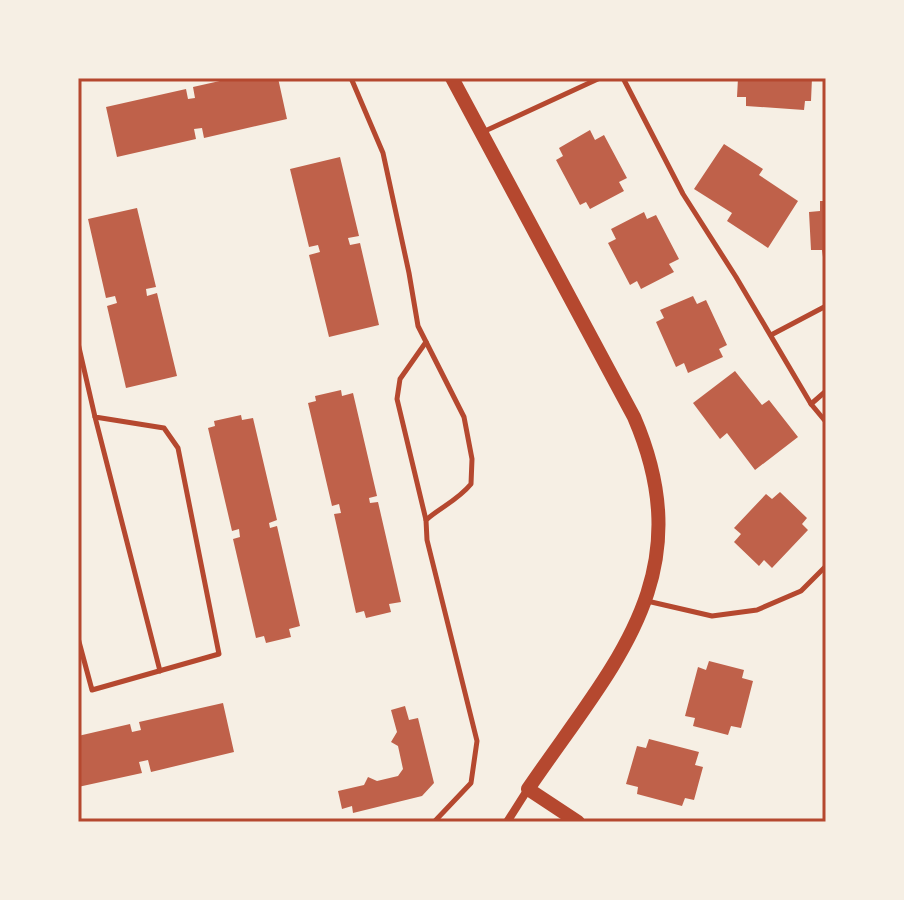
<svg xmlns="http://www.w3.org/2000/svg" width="904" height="900" viewBox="0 0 904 900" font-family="'Sofia Sans Condensed',sans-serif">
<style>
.building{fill:#bf614a}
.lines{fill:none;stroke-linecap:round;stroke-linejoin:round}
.service{stroke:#b5482f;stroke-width:5}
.minor{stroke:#b5482f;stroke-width:8}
.tertiary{stroke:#b5482f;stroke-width:14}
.neatline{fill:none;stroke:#b5482f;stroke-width:3}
</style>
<rect width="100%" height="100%" fill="#f6efe4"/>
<g class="building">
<path d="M 233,78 L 278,78 L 287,119 L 204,138 L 202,128 L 194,129 L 196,139 L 117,157 L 106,107 L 186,89 L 188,99 L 195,98 L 193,87 Z"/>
<path d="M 738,78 L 812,78 L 811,101 L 805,101 L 804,110 L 746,106 L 746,97 L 737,97 Z"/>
<path d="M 590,130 L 595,140 L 604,135 L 627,178 L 619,182 L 624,191 L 590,209 L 586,202 L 580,205 L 556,160 L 563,156 L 559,148 Z"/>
<path d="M 724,144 L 763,169 L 759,175 L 798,201 L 768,248 L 727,221 L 732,213 L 694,189 Z"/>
<path d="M 340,157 L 359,236 L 348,238 L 350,245 L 360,243 L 379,325 L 329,337 L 309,255 L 320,252 L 318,245 L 309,247 L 290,169 Z"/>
<path d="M 820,201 L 826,201 L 826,257 L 823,257 L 822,250 L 811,250 L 809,212 L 820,211 Z"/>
<path d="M 137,208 L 156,287 L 146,289 L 147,296 L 157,293 L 177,376 L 126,388 L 107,306 L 117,303 L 115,296 L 106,298 L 88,219 Z"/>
<path d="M 644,212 L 647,219 L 656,215 L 679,259 L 669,264 L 674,272 L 641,289 L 637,281 L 630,285 L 608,243 L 616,239 L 611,229 Z"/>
<path d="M 693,296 L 697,304 L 706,300 L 727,345 L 719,349 L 723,357 L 688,373 L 684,363 L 676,367 L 656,322 L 664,318 L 660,310 Z"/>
<path d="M 735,371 L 762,405 L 769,400 L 798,437 L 755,470 L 727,433 L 720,439 L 693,403 Z"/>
<path d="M 341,390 L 342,396 L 353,393 L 377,496 L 369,498 L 370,503 L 378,502 L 401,602 L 389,604 L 391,612 L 366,618 L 364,611 L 356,613 L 334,514 L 341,513 L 339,504 L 332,506 L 308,403 L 316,401 L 315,396 Z"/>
<path d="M 241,415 L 242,420 L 253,418 L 277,520 L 269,523 L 270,528 L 277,526 L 300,626 L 289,629 L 291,637 L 266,643 L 264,636 L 256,638 L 233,539 L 240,537 L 239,529 L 232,531 L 208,428 L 215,426 L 214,421 Z"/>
<path d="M 780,492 L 807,518 L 802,524 L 808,530 L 772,568 L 764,560 L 759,566 L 734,542 L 741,534 L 734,528 L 766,494 L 772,499 Z"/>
<path d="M 709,661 L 744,670 L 742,678 L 753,681 L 741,728 L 731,726 L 728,735 L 693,726 L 695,718 L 685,716 L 698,667 L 706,670 Z"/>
<path d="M 223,703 L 234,752 L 151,772 L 148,760 L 139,762 L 142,773 L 78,787 L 78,736 L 130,724 L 132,732 L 141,730 L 139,722 Z"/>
<path d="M 405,706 L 409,720 L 418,718 L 434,783 L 422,796 L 353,813 L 352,806 L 342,809 L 338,791 L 364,785 L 368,777 L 377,781 L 398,776 L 403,769 L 398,746 L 391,742 L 397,732 L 391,710 Z"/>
<path d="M 649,739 L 699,752 L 695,765 L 703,767 L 694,800 L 685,798 L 682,806 L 637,794 L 638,787 L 626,784 L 637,746 L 646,748 Z"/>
</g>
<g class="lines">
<g class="service">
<path d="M 351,78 L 383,153 L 409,273 L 418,326 L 464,417 L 472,459 L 471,484 C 458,500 441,507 426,520 L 427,540 L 477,741 L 471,783 L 434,822"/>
<path d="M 623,78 L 683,194 L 736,277 L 811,404 L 826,422"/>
<path d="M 485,131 L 600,78"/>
<path d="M 771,335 L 826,306"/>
<path d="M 426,342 L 400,379 L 397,399 L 426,520"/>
<path d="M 78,343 L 95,417 L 164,428 L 178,448 L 219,654 L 92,690 L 78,638"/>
<path d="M 811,404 L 826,391"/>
<path d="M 95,417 L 160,671"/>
<path d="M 647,601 L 712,616 L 757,610 L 801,591 L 826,566"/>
</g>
<path class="minor" d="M 507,822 L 528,789"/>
<path class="tertiary" d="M 452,78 L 634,417 C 703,577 613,664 528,789 L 578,822"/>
</g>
<rect width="904" height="900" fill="none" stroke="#f6efe4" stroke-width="160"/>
<rect x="80" y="80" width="744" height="740" class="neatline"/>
</svg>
